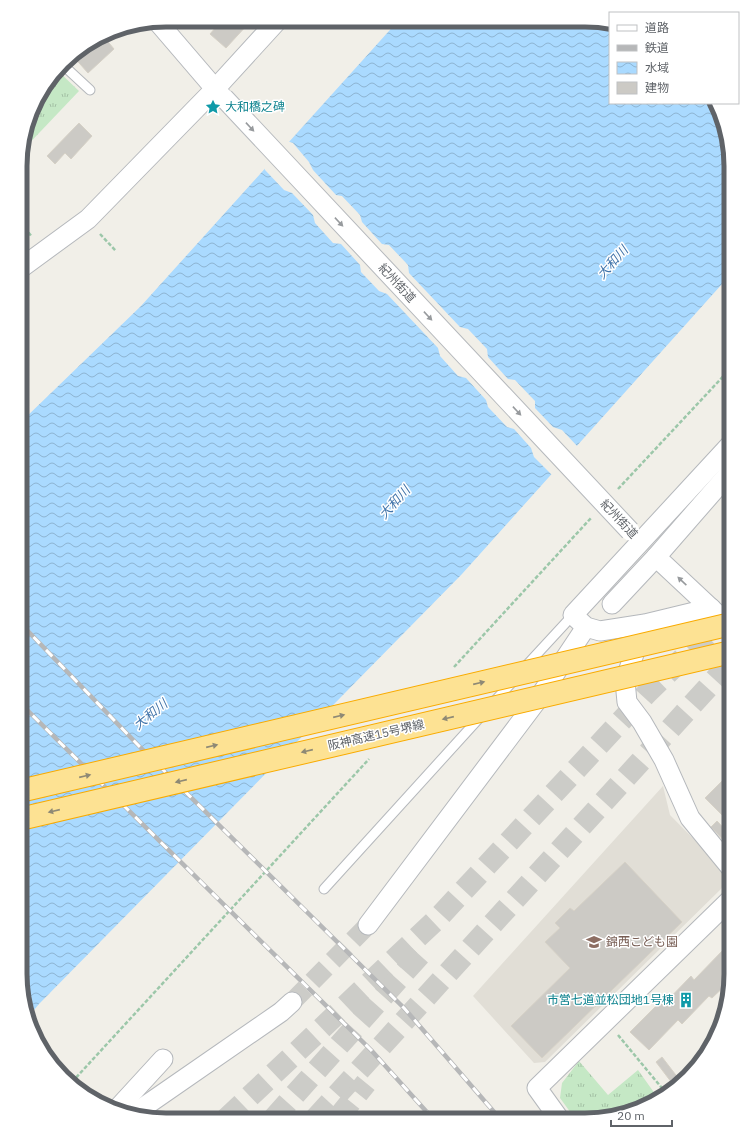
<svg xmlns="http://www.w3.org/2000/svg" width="751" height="1140" viewBox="0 0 751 1140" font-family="'IBM Plex Sans','Noto Sans JP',sans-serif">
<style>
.education{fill:#e1ded6}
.grass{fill:url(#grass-tufts)}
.water{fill:url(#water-waves)}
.pier{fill:#f1efe8}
.building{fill:#cccac5;stroke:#d6d1c6}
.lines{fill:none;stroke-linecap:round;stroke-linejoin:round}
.street-tunnel{stroke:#ccccc8;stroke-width:19;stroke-dasharray:19 10;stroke-linecap:butt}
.highway-tunnel{stroke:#ccccc8;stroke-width:22;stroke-dasharray:22 11;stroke-linecap:butt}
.lane-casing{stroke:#b5b8bc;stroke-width:11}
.street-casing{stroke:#b5b8bc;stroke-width:21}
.path{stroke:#9cc7a9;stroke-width:2.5;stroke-dasharray:4 2;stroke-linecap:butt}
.lane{stroke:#fff;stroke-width:9}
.street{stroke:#fff;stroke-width:19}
.rail-casing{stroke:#b6b7b8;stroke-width:4.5}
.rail{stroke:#fff;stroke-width:3;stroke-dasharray:9;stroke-linecap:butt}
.street-bridge-casing{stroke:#b5b8bc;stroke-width:21;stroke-linecap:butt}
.highway-bridge-casing{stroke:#f9ab00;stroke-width:24;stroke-linecap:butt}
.street-bridge{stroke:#fff;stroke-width:19}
.highway-bridge{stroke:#fde293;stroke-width:22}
.oneway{fill:#979a9d}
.oneway2{fill:#8e8975}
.labels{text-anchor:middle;stroke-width:3;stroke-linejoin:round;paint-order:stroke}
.culture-label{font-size:12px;fill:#0d838f;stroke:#fff;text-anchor:start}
.street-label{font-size:12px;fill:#5f6368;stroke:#fff}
.education-label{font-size:12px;fill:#785e54;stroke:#fff;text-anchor:start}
.water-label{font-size:13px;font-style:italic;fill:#4174aa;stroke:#fff}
.rim{fill:none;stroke:#5f6368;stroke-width:5}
</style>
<defs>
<pattern id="grass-tufts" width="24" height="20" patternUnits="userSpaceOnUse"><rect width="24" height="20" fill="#c5e8c5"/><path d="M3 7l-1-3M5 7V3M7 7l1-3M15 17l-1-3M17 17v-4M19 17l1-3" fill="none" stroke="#a3c0a4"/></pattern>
<pattern id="water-waves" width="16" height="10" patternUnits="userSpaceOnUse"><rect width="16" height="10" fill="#aadaff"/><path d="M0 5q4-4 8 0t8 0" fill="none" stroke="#8eb4d2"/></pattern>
</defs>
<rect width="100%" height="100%" fill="#f1efe8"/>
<path class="education" d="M 663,786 L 670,815 L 724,870 L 727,879 L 721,889 L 545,1062 L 534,1063 L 473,996 Z"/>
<g class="grass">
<path d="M 58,71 L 79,91 L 21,152 L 21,147 L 40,93 Z"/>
<path d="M 579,1061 L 608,1095 L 638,1070 L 658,1098 L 641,1109 L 585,1120 L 576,1120 L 560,1098 L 562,1083 Z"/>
</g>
<path class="water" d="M 398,21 L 604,21 L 610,24 L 610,103 L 714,103 L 720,110 L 731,166 L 731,274 L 462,574 L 39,1004 L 29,1016 L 20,974 L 21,422 L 141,306 Z"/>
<path class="pier" d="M 287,141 L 293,143 L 309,162 L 313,170 L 336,195 L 342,196 L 360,215 L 362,222 L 382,244 L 389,245 L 408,265 L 409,273 L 460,327 L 468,329 L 487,349 L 488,357 L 508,379 L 515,380 L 535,401 L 535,408 L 553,427 L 562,430 L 578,447 L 553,476 L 534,457 L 531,448 L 514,429 L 507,427 L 488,407 L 486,400 L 466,378 L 458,376 L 440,356 L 438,348 L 387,294 L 379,291 L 361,272 L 360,265 L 341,244 L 333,243 L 315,223 L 313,215 L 292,193 L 284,190 L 265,170 L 264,166 Z"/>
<g class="building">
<path d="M 222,20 L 244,20 L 248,24 L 226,48 L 210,34 Z"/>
<path d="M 124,27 L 112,38 L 108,34 L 119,28 Z"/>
<path d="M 104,37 L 114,49 L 88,73 L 72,55 Z"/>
<path d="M 79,123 L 92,136 L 71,159 L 65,153 L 55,164 L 47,156 Z"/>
<path d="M 731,711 L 731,724 L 724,718 Z"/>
<path d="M 730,773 L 731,774 L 731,824 L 705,798 Z"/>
<path d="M 717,821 L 731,836 L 729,846 L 711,827 Z"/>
<path d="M 625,862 L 682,922 L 542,1058 L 511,1026 L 570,968 L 545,942 L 560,928 L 555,923 L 570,908 L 574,911 Z"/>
<path d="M 725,948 L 729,952 L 731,950 L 731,980 L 712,998 L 709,996 L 682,1024 L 678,1020 L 649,1050 L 630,1032 L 660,1002 L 663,1005 L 691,976 L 694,980 Z"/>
<path d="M 662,1057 L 682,1083 L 675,1087 L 656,1062 Z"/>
</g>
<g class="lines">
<path class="street-tunnel" d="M 292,1002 L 368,925"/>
<g class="highway-tunnel">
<path d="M 226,1119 L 439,917 L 648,692 L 731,612"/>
<path d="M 273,1119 L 427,947"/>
<path d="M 315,1119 L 731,662"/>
<path d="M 337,1119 L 366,1083"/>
</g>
<g class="lane-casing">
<g id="lane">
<path d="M 63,65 L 90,90"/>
<path d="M 525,667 L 573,615"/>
<path d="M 493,703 L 514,680"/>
<path d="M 324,889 L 482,715"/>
</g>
</g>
<g class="street-casing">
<g id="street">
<path d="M 157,21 L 223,98"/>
<path d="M 21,268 L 88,219 L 215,89 L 278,20"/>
<path d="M 612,604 L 656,557"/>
<path d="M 711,608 L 645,624 L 600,631 L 586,627 L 573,615 L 731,444"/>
<path d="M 718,615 L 656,557 L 731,471"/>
<path d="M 641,633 L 625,681 L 627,702 L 642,722 L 664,760 L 690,818 L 731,868"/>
<path d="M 368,925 L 538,699 L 586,627"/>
<path d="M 119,1107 L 163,1059"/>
<path d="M 135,1113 L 281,1012 L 292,1002"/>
<path d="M 560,1120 L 537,1088 L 731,899"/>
</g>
</g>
<g class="path">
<path d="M 21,223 L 32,237"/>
<path d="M 100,234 L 116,251"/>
<path d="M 618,489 L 731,368"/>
<path d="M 454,667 L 591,518"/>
<path d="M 618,1035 L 666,1093"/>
<path d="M 72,1082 L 369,759"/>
</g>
<use href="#lane" class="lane"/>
<use href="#street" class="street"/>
<g class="rail-casing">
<g id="rail">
<path d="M 21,624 L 139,746 L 404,1008 L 501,1120"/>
<path d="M 20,703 L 371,1050 L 434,1120"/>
</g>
</g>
<use href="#rail" class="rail"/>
<g class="street-bridge-casing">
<path id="street-bridge" d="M 224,98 L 630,531"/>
</g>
<g class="highway-bridge-casing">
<g id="highway-bridge">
<path d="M 20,791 L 731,624"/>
<path d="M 20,819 L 731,652"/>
</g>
</g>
<use href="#street-bridge" class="street-bridge"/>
<use href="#highway-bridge" class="highway-bridge"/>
</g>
<defs><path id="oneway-solid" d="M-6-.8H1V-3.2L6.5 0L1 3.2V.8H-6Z"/></defs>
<g class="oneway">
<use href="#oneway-solid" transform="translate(250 127) rotate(47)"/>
<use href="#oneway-solid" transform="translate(339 222) rotate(47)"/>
<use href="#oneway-solid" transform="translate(428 316) rotate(47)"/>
<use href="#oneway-solid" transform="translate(517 411) rotate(47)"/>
<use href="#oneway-solid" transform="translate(682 581) rotate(-137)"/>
</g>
<g class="oneway2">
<use href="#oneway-solid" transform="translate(479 683) rotate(-13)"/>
<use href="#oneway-solid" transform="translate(339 716) rotate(-13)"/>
<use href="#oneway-solid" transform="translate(448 718) rotate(167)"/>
<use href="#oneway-solid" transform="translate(212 746) rotate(-13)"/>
<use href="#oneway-solid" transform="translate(307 751) rotate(167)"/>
<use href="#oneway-solid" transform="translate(85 776) rotate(-13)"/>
<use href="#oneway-solid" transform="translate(181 781) rotate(167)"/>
<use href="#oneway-solid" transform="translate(54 811) rotate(167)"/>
</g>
<defs>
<g id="sight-bare" transform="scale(1.2)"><path d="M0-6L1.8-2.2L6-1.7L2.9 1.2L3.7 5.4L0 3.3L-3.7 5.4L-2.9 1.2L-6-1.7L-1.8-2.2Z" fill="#0f9aa8" stroke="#fff" stroke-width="2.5" paint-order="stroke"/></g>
<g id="school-bare" transform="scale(1.2)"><path d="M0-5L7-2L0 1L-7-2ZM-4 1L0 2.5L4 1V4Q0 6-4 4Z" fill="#8d6e63" stroke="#fff" stroke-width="2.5" paint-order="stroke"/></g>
<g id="building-bare" transform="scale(1.2)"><path d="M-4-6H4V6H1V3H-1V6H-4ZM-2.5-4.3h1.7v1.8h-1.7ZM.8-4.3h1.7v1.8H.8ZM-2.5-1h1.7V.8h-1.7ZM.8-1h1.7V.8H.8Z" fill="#0f9aa8" stroke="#fff" stroke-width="2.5" paint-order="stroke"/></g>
</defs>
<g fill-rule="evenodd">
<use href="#sight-bare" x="213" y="107"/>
<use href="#school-bare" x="594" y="942"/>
<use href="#building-bare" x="686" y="1000"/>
</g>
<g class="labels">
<g class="culture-label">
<text x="225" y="111">大和橋之碑</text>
<text x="674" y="1004" text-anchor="end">市営七道並松団地1号棟</text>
</g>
<g class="street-label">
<text transform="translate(397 283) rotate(47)" y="4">紀州街道</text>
<text transform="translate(619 519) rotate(47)" y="4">紀州街道</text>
<text transform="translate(376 735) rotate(-13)" y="4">阪神高速15号堺線</text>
</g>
<g class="education-label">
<text x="606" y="946">錦西こども園</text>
</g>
<g class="water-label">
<text transform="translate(612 262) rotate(-48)" y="5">大和川</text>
<text transform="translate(394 502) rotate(-48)" y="5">大和川</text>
<text transform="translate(150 714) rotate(-39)" y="5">大和川</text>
</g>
</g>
<path d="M0 0H751V1140H0ZM166 27H585A139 139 0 0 1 724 166V974A139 139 0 0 1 585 1113H166A139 139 0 0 1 27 974V166A139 139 0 0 1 166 27Z" fill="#fff" fill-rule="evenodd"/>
<path class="rim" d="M166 27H585A139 139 0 0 1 724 166V974A139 139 0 0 1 585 1113H166A139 139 0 0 1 27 974V166A139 139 0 0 1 166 27Z"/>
<rect x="609" y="12" width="130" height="92" fill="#ffffff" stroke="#bfc1c3"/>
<rect x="617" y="25" width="20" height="6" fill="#ffffff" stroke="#bfc1c3"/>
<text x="645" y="32" font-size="12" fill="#5f6368">道路</text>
<rect x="617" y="45" width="20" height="6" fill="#b6b7b8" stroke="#bfc1c3"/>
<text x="645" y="52" font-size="12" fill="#5f6368">鉄道</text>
<rect x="617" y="62" width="20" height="12" fill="url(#water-waves)" stroke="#bfc1c3"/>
<text x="645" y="72" font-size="12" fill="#5f6368">水域</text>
<rect x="617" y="82" width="20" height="12" fill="#cccac5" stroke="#bfc1c3"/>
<text x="645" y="92" font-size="12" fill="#5f6368">建物</text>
<path d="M611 1120v6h61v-6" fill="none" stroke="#5f6368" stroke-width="2"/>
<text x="617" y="1120" font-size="12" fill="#5f6368" stroke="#ffffff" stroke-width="3" paint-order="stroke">20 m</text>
</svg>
